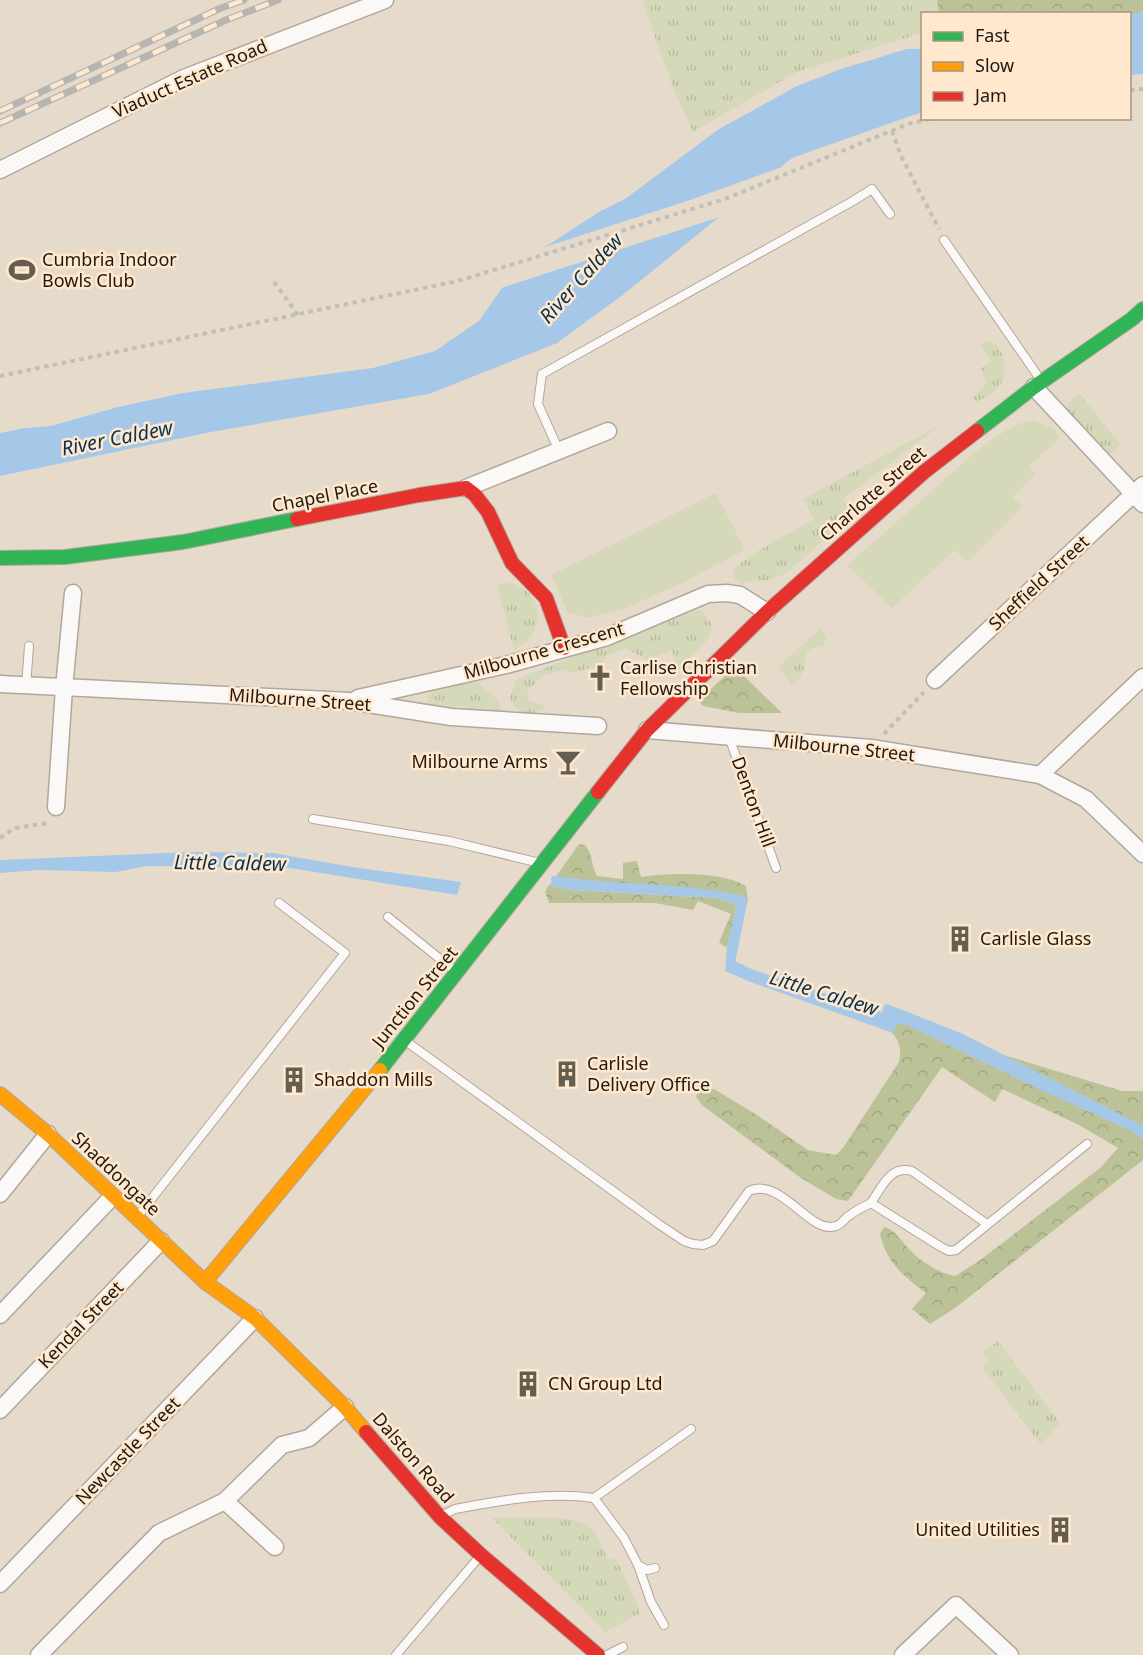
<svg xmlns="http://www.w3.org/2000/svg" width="1143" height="1655" viewBox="0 0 1143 1655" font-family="'Noto Sans',sans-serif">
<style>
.grass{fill:url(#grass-tufts)}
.forest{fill:url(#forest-crowns)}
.park{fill:#d6d9b9}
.water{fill:#a6c8e8}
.pier{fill:#e6dacb}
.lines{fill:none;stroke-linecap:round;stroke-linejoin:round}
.stream{stroke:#a6c8e8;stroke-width:6}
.lane-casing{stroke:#b1a79c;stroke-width:10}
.street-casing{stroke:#b1a79c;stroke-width:19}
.fast-casing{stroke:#b1a79c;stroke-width:16}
.slow-casing{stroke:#b1a79c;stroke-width:16}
.jam-casing{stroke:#b1a79c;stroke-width:16}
.path{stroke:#c2bfb9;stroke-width:4;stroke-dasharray:4.5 4.5;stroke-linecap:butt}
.lane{stroke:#fbf9f7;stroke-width:8}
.street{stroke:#fbf9f7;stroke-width:16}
.fast{stroke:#30b455;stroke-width:14}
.slow{stroke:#ff9f0a;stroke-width:14}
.jam{stroke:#e5322d;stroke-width:14}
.rail-casing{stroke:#b7b5b1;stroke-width:7}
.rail{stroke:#ffe8cd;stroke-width:4.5;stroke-dasharray:14;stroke-linecap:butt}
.labels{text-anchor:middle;stroke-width:5;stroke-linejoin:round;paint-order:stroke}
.street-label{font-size:18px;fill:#21190f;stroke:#ffe8cd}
.poi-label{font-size:18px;fill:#21190f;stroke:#ffe8cd;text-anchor:start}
.water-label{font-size:20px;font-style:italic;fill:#073252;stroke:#ffe8cd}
</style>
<defs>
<pattern id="grass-tufts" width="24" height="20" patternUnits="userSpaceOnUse" patternTransform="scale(1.5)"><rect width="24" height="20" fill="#d6d9b9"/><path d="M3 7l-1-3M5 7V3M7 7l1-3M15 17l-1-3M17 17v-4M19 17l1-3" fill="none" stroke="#b7ba9e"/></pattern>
<pattern id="forest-crowns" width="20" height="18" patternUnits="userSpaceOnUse" patternTransform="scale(1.5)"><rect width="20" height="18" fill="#bcc297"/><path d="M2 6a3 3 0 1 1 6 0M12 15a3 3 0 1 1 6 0" fill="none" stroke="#a1a681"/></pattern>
</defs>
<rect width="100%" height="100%" fill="#e6dacb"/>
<g class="grass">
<path d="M 642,0 L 937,0 L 939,13 L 922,14 L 922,33 L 797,72 L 693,132 L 673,88 Z"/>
<path d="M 987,340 C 1006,344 1010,377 997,389 C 992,395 983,398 976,402 L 972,399 L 986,383 L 981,369 L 991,362 L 980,345 Z"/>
<path d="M 1079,393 L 1121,445 L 1107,457 L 1064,408 Z"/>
<path d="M 942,424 L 843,499 L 851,507 L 851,516 L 785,574 L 770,580 L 751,581 L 742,584 L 735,579 L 732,570 L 753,554 L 814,519 L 803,499 Z"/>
<path d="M 511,583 C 547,593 545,635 514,650 L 497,584 Z"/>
<path d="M 698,610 L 702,610 L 713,626 L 709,638 L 678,671 L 672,650 L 647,660 L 626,648 L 606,656 L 596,675 L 593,667 L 573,673 L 562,670 L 542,676 L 527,691 L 528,700 L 545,706 L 539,712 L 531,716 C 521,712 514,709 510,698 L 516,680 L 557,663 Z"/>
<path d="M 821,628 L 827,637 L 823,646 L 810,649 L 807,652 L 804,668 L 799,679 L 792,685 L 778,667 Z"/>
<path d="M 475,678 C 478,682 482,687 486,690 C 495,698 503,701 500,715 C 496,716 489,718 485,717 C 470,715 463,698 448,711 L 429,708 L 427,697 L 432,689 Z"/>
<path d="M 998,1341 L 1060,1423 L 1041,1445 L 982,1367 L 989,1360 L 983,1352 Z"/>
<path d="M 492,1518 C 514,1518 575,1513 590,1527 C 599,1535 604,1549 608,1560 L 616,1558 L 641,1613 L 605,1632 Z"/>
</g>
<g class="forest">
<path d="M 937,0 L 1143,0 L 1143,13 L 1130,15 L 939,13 Z"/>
<path d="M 735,667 L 782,713 L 739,713 L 703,706 L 700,702 L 702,697 Z"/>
<path d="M 579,844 L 585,845 C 594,856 591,867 597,876 L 623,879 L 623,863 L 637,861 L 641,877 C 670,873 720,871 746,886 L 748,901 L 742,913 L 744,903 L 703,891 L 585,884 L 554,879 Z"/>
<path d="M 549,885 L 572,890 L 716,898 L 737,905 L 727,947 L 723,946 L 719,942 L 731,914 L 698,901 L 693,910 L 655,903 L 549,903 L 545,892 Z"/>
<path d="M 899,1023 L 922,1026 L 1007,1056 L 1122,1091 L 1143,1091 L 1143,1160 L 955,1308 L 930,1324 L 912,1309 L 926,1293 C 904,1277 886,1262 880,1234 L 884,1227 C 896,1230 901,1241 909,1249 C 921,1262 939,1273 955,1276 L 979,1261 L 1100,1168 L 1118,1148 L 1079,1125 L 1002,1089 L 995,1102 L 942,1067 L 848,1201 L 836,1199 L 801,1178 L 703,1106 L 696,1097 L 699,1089 L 714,1089 L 757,1115 L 808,1150 L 836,1155 L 843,1148 L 899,1062 C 902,1046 899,1038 886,1028 Z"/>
</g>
<g class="park">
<path d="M 1034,420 L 1054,429 L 1060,438 L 1030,465 L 1035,475 L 1013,497 L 1022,507 L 967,562 L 955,550 L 892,608 L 847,565 C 873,543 899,520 925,497 C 950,475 1001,423 1034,420 Z"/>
<path d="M 716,493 L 745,550 L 680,584 L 626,608 L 589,618 L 568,613 L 551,575 Z"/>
</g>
<g class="water">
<path d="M 1108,11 L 1133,14 L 1143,11 L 1143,74 L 1130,75 L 1130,14 L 1092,13 Z"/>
<path d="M 907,49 L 922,49 L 922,112 L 792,158 L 624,294 L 557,343 L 429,394 L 211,432 L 0,476 L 0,433 L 25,428 L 51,426 L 118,407 L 183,393 L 373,368 L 435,351 L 479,321 L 519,264 L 599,212 L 625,199 L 719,129 L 797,86 L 841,69 Z"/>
<path d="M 190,852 L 273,853 L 352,867 L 461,882 L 457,895 L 290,868 L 147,866 L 116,872 L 39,870 L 0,873 L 0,860 Z"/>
<path d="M 554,879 C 617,889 681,885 743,899 L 744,903 L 732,964 L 753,973 L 883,1015 L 887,1007 L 960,1036 L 1136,1124 L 1143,1129 L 1143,1140 L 1132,1131 L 1043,1091 L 907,1025 L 896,1024 L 893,1033 L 748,981 L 725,971 L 727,947 L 737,905 L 716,898 L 572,890 L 549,885 Z"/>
</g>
<path class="pier" d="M 782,167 L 732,213 L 498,289 L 517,262 L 533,251 L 690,200 Z"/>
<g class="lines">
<path class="stream" d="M 554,879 C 617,889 681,885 743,899 L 744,903 L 732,963 L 753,973 L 884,1016 L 887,1007 L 960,1036 L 1143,1129"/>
<g class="lane-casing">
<g id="lane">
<path d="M 944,240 L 1040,379"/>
<path d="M 559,451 L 538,404 L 542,374 L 853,201 L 872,189 L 890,214"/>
<path d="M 26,686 L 29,646"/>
<path d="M 729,737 L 776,868"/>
<path d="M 313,819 L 449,841 L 540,863"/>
<path d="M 388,917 L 455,971"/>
<path d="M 407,1042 L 660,1225 L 684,1241 L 693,1244 L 703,1245 L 713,1241 L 749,1191 C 781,1176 811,1236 836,1226 C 840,1225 844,1220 847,1217 C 855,1211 862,1207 871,1203 L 941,1247 L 949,1251 L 956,1250 L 1087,1144"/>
<path d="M 871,1203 C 882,1187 890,1165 912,1171 L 987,1224"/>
<path d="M 138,1216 L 345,953 L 279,903"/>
<path d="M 594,1498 L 691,1429"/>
<path d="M 443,1515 L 455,1509 L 466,1507 C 508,1499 552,1492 594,1498 L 624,1538 L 638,1565 L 647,1570 L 655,1568"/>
<path d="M 638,1565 L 651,1602 L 664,1625"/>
<path d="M 396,1655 L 480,1556"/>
<path d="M 607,1655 L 623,1647"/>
</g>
</g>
<g class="street-casing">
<g id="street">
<path d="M 0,170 L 184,78 L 385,0"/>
<path d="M 1034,387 L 1143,504"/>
<path d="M 466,488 L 608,431"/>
<path d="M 935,680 L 1143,485"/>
<path d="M 0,684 L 349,701 L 451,717 L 598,726"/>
<path d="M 358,698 L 506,665 L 607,637 L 708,594 L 727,593 L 740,595 L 767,612"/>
<path d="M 647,730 L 871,748 L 1040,775 L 1086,799 L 1143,854"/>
<path d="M 1040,775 L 1143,677"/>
<path d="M 56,807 L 64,688 L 73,593"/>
<path d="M 0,1194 L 48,1134"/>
<path d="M 0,1315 L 112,1197"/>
<path d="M 0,1410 L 161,1241"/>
<path d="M 225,1501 L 275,1547"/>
<path d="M 0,1584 L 255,1318"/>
<path d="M 39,1655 L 159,1533 L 225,1501 L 282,1445 L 309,1438 L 345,1407"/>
<path d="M 903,1655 L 956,1605 L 1010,1655"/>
</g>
</g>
<g class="fast-casing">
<g id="fast">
<path d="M 977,431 L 1034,387 L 1132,319 L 1143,309"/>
<path d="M 0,558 L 65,557 L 183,542 L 297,519"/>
<path d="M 380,1070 L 598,792"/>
</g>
</g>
<g class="slow-casing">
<g id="slow">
<path d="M 0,1094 L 48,1134 L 205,1282 L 255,1318 L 345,1407 L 366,1432"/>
<path d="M 205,1282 L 380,1070"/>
</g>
</g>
<g class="jam-casing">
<g id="jam">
<path d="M 297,519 L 419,495 L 466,488 L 475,495 L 488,512 L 512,563 L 546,598 L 564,648"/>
<path d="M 598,792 L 647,730 L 767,612 L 924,472 L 977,431"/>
<path d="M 366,1432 L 440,1517 L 481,1555 L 598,1655"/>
</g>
</g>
<g class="path">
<path d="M 1130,90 L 1143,89"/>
<path d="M 892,131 L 901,156 L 939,229"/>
<path d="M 274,282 L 298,315"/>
<path d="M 0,376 L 458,281 L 725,199 L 908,124 L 933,118"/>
<path d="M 884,734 L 924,692"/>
<path d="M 0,838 L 15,828 L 48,823 L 49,821"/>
</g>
<use href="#lane" class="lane"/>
<use href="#street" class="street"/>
<use href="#fast" class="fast"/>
<use href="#slow" class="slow"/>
<use href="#jam" class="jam"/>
<g class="rail-casing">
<g id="rail">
<path d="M 0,111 L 221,8 L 244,0"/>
<path d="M 0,123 L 226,20 L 278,0"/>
</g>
</g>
<use href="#rail" class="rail"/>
</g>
<defs>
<g id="stadium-bare" transform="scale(2.07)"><path d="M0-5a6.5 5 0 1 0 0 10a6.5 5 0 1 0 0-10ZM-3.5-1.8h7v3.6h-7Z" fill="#665d51" stroke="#ffe8cd" stroke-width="2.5" paint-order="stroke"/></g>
<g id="church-bare" transform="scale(2.07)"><path d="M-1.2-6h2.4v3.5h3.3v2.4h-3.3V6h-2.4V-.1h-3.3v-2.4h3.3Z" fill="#665d51" stroke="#ffe8cd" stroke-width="2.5" paint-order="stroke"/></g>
<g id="bar-bare" transform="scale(2.07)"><path d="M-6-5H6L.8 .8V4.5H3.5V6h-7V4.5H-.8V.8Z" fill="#665d51" stroke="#ffe8cd" stroke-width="2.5" paint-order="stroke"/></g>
<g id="building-bare" transform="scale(2.07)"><path d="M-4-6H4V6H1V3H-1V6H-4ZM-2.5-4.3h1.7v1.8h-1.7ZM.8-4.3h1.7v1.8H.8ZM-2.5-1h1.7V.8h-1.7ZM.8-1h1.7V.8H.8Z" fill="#665d51" stroke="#ffe8cd" stroke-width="2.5" paint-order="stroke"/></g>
</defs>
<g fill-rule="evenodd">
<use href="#stadium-bare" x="22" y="270"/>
<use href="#church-bare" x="600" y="678"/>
<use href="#bar-bare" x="568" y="762"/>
<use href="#building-bare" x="960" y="939"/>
<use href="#building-bare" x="567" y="1074"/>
<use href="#building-bare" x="294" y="1080"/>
<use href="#building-bare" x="528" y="1384"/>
<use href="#building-bare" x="1060" y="1530"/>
</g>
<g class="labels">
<g class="street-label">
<text transform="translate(190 79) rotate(-24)" y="6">Viaduct Estate Road</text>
<text transform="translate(873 494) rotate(-41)" y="6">Charlotte Street</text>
<text transform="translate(325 496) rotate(-11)" y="6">Chapel Place</text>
<text transform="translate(1039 583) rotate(-43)" y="6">Sheffield Street</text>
<text transform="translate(544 651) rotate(-16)" y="6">Milbourne Crescent</text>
<text transform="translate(300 700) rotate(4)" y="6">Milbourne Street</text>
<text transform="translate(844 748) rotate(6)" y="6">Milbourne Street</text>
<text transform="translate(753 802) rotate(70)" y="6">Denton Hill</text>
<text transform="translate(415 997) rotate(-51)" y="6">Junction Street</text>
<text transform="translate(116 1174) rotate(43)" y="6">Shaddongate</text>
<text transform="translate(81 1325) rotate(-46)" y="6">Kendal Street</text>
<text transform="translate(128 1451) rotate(-46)" y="6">Newcastle Street</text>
<text transform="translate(413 1458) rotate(49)" y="6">Dalston Road</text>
</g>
<g class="poi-label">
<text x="42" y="266">Cumbria Indoor<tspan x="42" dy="21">Bowls Club</tspan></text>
<text x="620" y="674">Carlise Christian<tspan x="620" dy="21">Fellowship</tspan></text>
<text x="548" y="768" text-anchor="end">Milbourne Arms</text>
<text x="980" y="945">Carlisle Glass</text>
<text x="587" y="1070">Carlisle<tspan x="587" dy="21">Delivery Office</tspan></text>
<text x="314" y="1086">Shaddon Mills</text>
<text x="548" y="1390">CN Group Ltd</text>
<text x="1040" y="1536" text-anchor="end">United Utilities</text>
</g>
<g class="water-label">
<text transform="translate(581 278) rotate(-48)" y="7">River Caldew</text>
<text transform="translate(117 438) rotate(-11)" y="7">River Caldew</text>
<text transform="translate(230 863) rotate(1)" y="7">Little Caldew</text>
<text transform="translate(824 993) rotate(17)" y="7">Little Caldew</text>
</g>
</g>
<rect x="921" y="12" width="210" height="108" fill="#ffe8cd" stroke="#a69581" stroke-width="1.5"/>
<rect x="933" y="32" width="30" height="9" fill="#30b455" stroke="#a69581" stroke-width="1.5"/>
<text x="975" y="42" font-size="18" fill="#21190f">Fast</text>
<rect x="933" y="62" width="30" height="9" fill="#ff9f0a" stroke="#a69581" stroke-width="1.5"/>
<text x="975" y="72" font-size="18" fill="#21190f">Slow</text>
<rect x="933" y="92" width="30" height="9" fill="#e5322d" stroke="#a69581" stroke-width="1.5"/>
<text x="975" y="102" font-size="18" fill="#21190f">Jam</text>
</svg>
